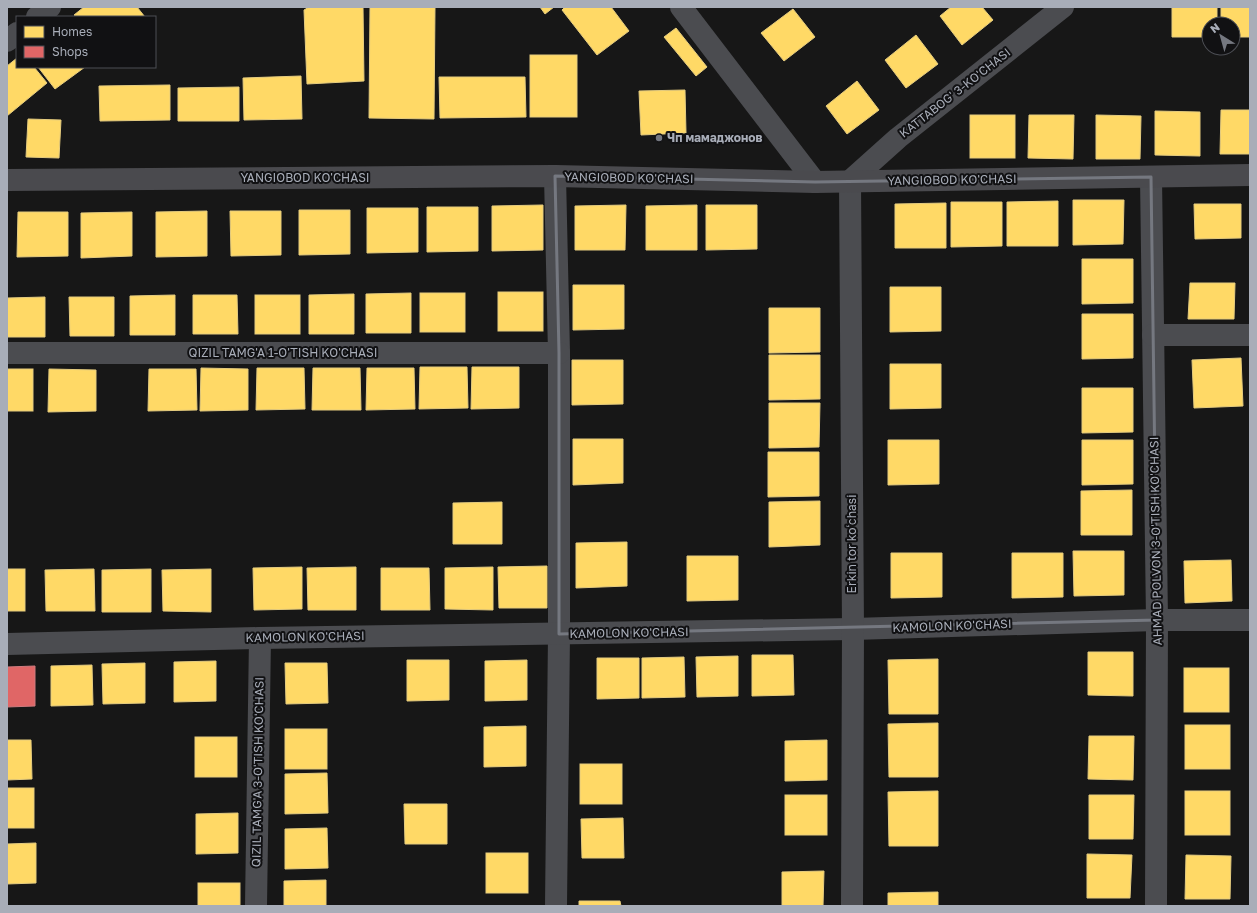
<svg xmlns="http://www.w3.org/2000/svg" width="1257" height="913" viewBox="0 0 1257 913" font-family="'Golos Text',sans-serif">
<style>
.homes{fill:#ffd966;stroke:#e5cc7f}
.shops{fill:#e06666;stroke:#cf7b7f}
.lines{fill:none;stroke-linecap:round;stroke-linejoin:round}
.street{stroke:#4b4c50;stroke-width:22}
.secondary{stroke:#4a4a4e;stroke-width:22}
.marked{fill:none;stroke:#757880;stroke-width:3;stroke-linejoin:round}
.poi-dot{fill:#757880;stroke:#111113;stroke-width:1.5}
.labels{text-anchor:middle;stroke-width:4;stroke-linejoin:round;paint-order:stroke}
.street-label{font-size:12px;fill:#a8adb8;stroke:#111113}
.poi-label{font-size:12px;font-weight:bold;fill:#a8adb8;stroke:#111113;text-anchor:start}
</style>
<rect width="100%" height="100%" fill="#171717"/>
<g class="homes">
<path d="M 84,7 L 137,7 L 145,17 L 76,17 L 74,15 Z"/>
<path d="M 309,7 L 363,7 L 364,81 L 307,84 L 304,10 Z"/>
<path d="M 370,7 L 435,7 L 434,119 L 369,118 Z"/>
<path d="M 540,7 L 554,7 L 545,14 Z"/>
<path d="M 565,7 L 611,7 L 629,31 L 597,55 L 562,10 Z"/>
<path d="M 951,7 L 982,7 L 993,20 L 962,45 L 940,16 Z"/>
<path d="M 1172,7 L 1217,7 L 1217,24 L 1209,24 L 1209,37 L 1172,37 Z"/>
<path d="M 1221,7 L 1250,7 L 1250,37 L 1233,37 L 1233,24 L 1221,24 Z"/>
<path d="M 793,9 L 815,37 L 784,61 L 761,33 Z"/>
<path d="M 676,28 L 707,67 L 696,76 L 664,37 Z"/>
<path d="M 916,35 L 938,64 L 906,88 L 885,60 Z"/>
<rect x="530" y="55" width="47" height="62"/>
<path d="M 17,58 L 17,67 L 34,67 L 47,83 L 7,116 L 7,66 Z"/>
<path d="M 38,67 L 85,67 L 55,89 Z"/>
<path d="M 301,76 L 302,119 L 244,120 L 243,78 Z"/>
<path d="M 439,77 L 525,77 L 526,117 L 440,118 Z"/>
<path d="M 857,81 L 879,110 L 847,134 L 826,106 Z"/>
<path d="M 170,85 L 170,120 L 100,121 L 99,86 Z"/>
<path d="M 239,87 L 239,121 L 178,121 L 178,88 Z"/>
<path d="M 685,90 L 686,133 L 641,135 L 639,91 Z"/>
<path d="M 1221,110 L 1250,110 L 1250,154 L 1220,154 Z"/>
<path d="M 1155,111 L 1200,112 L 1200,156 L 1155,155 Z"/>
<rect x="970" y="115" width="45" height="43"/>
<path d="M 1029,115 L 1074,115 L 1073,159 L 1028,158 Z"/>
<path d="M 1096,115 L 1141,116 L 1140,159 L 1096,159 Z"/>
<path d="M 28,119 L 61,120 L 59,158 L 26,157 Z"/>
<path d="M 1073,200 L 1124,200 L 1123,244 L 1073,245 Z"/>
<path d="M 1058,201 L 1058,246 L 1007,246 L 1007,202 Z"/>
<path d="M 951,202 L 1002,202 L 1002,246 L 951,247 Z"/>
<path d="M 946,203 L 946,248 L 895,248 L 895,204 Z"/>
<path d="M 1194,204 L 1241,204 L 1241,238 L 1195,239 Z"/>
<path d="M 543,205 L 543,250 L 492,251 L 492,206 Z"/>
<path d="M 626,205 L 625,250 L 575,250 L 575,206 Z"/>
<path d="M 697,205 L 697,250 L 646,250 L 646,206 Z"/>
<path d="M 706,205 L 757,205 L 757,249 L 706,250 Z"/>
<path d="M 427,207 L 478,207 L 478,251 L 427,252 Z"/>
<path d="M 367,208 L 418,208 L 418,252 L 367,253 Z"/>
<path d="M 299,210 L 350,210 L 350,254 L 299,255 Z"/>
<path d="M 207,211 L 207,256 L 156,257 L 156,212 Z"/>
<path d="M 230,211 L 281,211 L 281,255 L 231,256 Z"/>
<path d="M 18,212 L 68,212 L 68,256 L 17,257 Z"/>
<path d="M 132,212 L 132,256 L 81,258 L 81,213 Z"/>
<path d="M 1082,259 L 1133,259 L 1133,303 L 1082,304 Z"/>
<path d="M 1190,283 L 1235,283 L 1234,319 L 1188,319 Z"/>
<path d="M 573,285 L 624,285 L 624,329 L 573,330 Z"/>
<path d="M 890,287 L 941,287 L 941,331 L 890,332 Z"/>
<rect x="498" y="292" width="45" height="39"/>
<path d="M 411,293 L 411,333 L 366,333 L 366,294 Z"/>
<rect x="420" y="293" width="45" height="39"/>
<path d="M 354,294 L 354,334 L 309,334 L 309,295 Z"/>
<path d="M 175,295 L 175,335 L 130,335 L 130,296 Z"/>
<path d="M 193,295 L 237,295 L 238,334 L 193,334 Z"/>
<rect x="255" y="295" width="45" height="39"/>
<path d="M 45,297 L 45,337 L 7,337 L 7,298 Z"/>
<path d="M 69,297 L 114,297 L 114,336 L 70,336 Z"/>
<path d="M 769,308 L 820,308 L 820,352 L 769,353 Z"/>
<path d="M 1082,314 L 1133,314 L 1133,358 L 1082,359 Z"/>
<path d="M 769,355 L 820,355 L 820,399 L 769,400 Z"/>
<path d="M 1241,358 L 1243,406 L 1194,408 L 1192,360 Z"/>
<path d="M 572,360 L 623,360 L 623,404 L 572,405 Z"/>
<path d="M 890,364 L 941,364 L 941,408 L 890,409 Z"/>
<path d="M 420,367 L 467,367 L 468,408 L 419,409 Z"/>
<path d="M 472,367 L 519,367 L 519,408 L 471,409 Z"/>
<path d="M 201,368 L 248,369 L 248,410 L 200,411 Z"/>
<path d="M 257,368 L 304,368 L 305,409 L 256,410 Z"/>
<path d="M 313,368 L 360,368 L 361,410 L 312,410 Z"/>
<path d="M 367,368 L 414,368 L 415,409 L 366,410 Z"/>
<rect x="7" y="369" width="26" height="42"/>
<path d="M 49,369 L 96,370 L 96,411 L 48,412 Z"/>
<path d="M 149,369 L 196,369 L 197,410 L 148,411 Z"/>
<path d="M 1082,388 L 1133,388 L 1133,432 L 1082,433 Z"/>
<path d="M 769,403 L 820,403 L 819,447 L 769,448 Z"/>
<path d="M 573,439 L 623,439 L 623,483 L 573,485 Z"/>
<path d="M 888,440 L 939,440 L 939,484 L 888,485 Z"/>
<path d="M 1082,440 L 1133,440 L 1133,484 L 1082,485 Z"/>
<path d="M 768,452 L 819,452 L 819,496 L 768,497 Z"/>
<path d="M 1132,490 L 1132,535 L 1081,535 L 1081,491 Z"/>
<path d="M 820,501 L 820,545 L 769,547 L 769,502 Z"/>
<path d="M 502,502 L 502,544 L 453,544 L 453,503 Z"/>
<path d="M 627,542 L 627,586 L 576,588 L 576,543 Z"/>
<path d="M 1073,551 L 1124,551 L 1124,595 L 1074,596 Z"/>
<path d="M 891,553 L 942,553 L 942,597 L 891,598 Z"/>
<path d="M 1012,553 L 1063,553 L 1063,597 L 1012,598 Z"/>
<path d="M 687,556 L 738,556 L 738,600 L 687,601 Z"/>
<path d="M 1231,560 L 1232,601 L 1185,603 L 1184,561 Z"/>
<path d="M 547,566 L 547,608 L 499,608 L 498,567 Z"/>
<path d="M 302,567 L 302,609 L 254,610 L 253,568 Z"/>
<path d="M 356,567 L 356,610 L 308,610 L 307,568 Z"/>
<path d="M 493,567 L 493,610 L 445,609 L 445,568 Z"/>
<path d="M 381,568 L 429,568 L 430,610 L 381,610 Z"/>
<rect x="7" y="569" width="18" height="42"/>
<path d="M 94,569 L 95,611 L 46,611 L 45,570 Z"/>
<path d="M 151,569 L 151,612 L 102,612 L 102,570 Z"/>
<path d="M 211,569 L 211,612 L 163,611 L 162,570 Z"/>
<path d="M 1088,652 L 1133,652 L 1133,696 L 1088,695 Z"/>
<path d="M 752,655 L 793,655 L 794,695 L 752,696 Z"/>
<path d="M 738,656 L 738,696 L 697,697 L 696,657 Z"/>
<path d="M 684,657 L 685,697 L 642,698 L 642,658 Z"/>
<path d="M 597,658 L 639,658 L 639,698 L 597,699 Z"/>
<path d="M 938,659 L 938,714 L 889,714 L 888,660 Z"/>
<path d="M 407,660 L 449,660 L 449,700 L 407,701 Z"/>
<path d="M 527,660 L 527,700 L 485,701 L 485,661 Z"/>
<path d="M 216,661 L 216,701 L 174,702 L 174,662 Z"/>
<path d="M 145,663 L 145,703 L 103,704 L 102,664 Z"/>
<path d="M 285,663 L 327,663 L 328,703 L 286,704 Z"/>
<path d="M 92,665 L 93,705 L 51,706 L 51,666 Z"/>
<rect x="1184" y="668" width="45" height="44"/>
<path d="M 938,723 L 938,777 L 889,777 L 888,724 Z"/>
<rect x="1185" y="725" width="45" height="44"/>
<path d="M 526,726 L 526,766 L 484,767 L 484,727 Z"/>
<rect x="285" y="729" width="42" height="40"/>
<path d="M 1089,736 L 1134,736 L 1133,780 L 1088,779 Z"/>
<rect x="195" y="737" width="42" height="40"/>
<path d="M 7,740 L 31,740 L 32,779 L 7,780 Z"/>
<path d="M 827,740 L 827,780 L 785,781 L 785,741 Z"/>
<rect x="580" y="764" width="42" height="40"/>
<path d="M 327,773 L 328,813 L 285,814 L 285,774 Z"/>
<rect x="7" y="788" width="27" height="40"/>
<path d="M 938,791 L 938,846 L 889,846 L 888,792 Z"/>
<rect x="1185" y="791" width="45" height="44"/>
<rect x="785" y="795" width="42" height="40"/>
<path d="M 1089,795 L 1134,795 L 1133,839 L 1089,839 Z"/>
<path d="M 404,804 L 447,804 L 447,844 L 405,844 Z"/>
<path d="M 238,813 L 238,853 L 196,854 L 196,814 Z"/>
<path d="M 623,818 L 624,858 L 582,858 L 581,819 Z"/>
<path d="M 327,828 L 328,868 L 285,869 L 285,829 Z"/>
<path d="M 36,843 L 36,883 L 7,884 L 7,844 Z"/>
<rect x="486" y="853" width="42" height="40"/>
<path d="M 1087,854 L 1132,855 L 1130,898 L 1087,898 Z"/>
<path d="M 1186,855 L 1231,856 L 1230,899 L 1185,899 Z"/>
<path d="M 824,871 L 823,906 L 782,906 L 782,872 Z"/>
<path d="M 326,880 L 326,906 L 284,906 L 284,881 Z"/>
<rect x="198" y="883" width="42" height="23"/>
<path d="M 938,892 L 938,906 L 888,906 L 888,893 Z"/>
<path d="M 579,901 L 620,901 L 621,906 L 579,906 Z"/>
</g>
<path class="shops" d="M 35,666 L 35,706 L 7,707 L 7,667 Z"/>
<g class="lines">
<g class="street">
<path d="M 681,7 L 815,182"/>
<path d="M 37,17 L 50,7"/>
<path d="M 7,41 L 17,33"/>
<path d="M 555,176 L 559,353 L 559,634 L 556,906"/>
<path d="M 1151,177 L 1157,620 L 1156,906"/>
<path d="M 1153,335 L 1250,335"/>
<path d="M 7,353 L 559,353"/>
<path d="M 7,644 L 260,638 L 853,629 L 1157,620 L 1250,620"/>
<path d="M 256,906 L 260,638"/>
<path d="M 852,906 L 853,629 L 850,181 L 898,138 L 1063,7"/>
</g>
<path class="secondary" d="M 7,180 L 555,176 L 815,182 L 1250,175"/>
</g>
<path class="marked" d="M 555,176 L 815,182 L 1151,177 L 1157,620 L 559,634 L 559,353 Z"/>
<circle class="poi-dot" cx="659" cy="138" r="4"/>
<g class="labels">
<g class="street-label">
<text transform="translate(955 93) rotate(-38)" y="4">KATTABOG' 3-KO'CHASI</text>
<text x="305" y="182">YANGIOBOD KO'CHASI</text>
<text transform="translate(629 178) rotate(1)" y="4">YANGIOBOD KO'CHASI</text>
<text transform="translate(952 180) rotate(-1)" y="4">YANGIOBOD KO'CHASI</text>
<text x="283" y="357">QIZIL TAMG'A 1-O'TISH KO'CHASI</text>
<text transform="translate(1156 541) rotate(-91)" y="4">AHMAD POLVON 3-O'TISH KO'CHASI</text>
<text transform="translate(852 544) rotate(-90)" y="4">Erkin tor koʻchasi</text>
<text transform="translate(952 626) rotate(-2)" y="4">KAMOLON KO'CHASI</text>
<text transform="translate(629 633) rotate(-1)" y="4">KAMOLON KO'CHASI</text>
<text transform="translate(305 637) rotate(-1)" y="4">KAMOLON KO'CHASI</text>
<text transform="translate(258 772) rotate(-89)" y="4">QIZIL TAMG'A 3-O'TISH KO'CHASI</text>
</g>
<g class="poi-label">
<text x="667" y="142">Чп мамаджонов</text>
</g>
</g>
<rect width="1257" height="913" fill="none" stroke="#a8adb8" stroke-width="16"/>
<rect x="16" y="16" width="140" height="52" fill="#111113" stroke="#4d4f55"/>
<rect x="24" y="26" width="20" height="12" fill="#ffd966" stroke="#4d4f55"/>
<text x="52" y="36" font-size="12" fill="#a8adb8">Homes</text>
<rect x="24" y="46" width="20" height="12" fill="#e06666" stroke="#4d4f55"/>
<text x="52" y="56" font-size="12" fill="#a8adb8">Shops</text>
<g transform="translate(1221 36) rotate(323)"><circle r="19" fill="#111113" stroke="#4d4f55"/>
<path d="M0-3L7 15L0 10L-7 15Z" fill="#757880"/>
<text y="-6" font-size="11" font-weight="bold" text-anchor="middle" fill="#a8adb8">N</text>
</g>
</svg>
